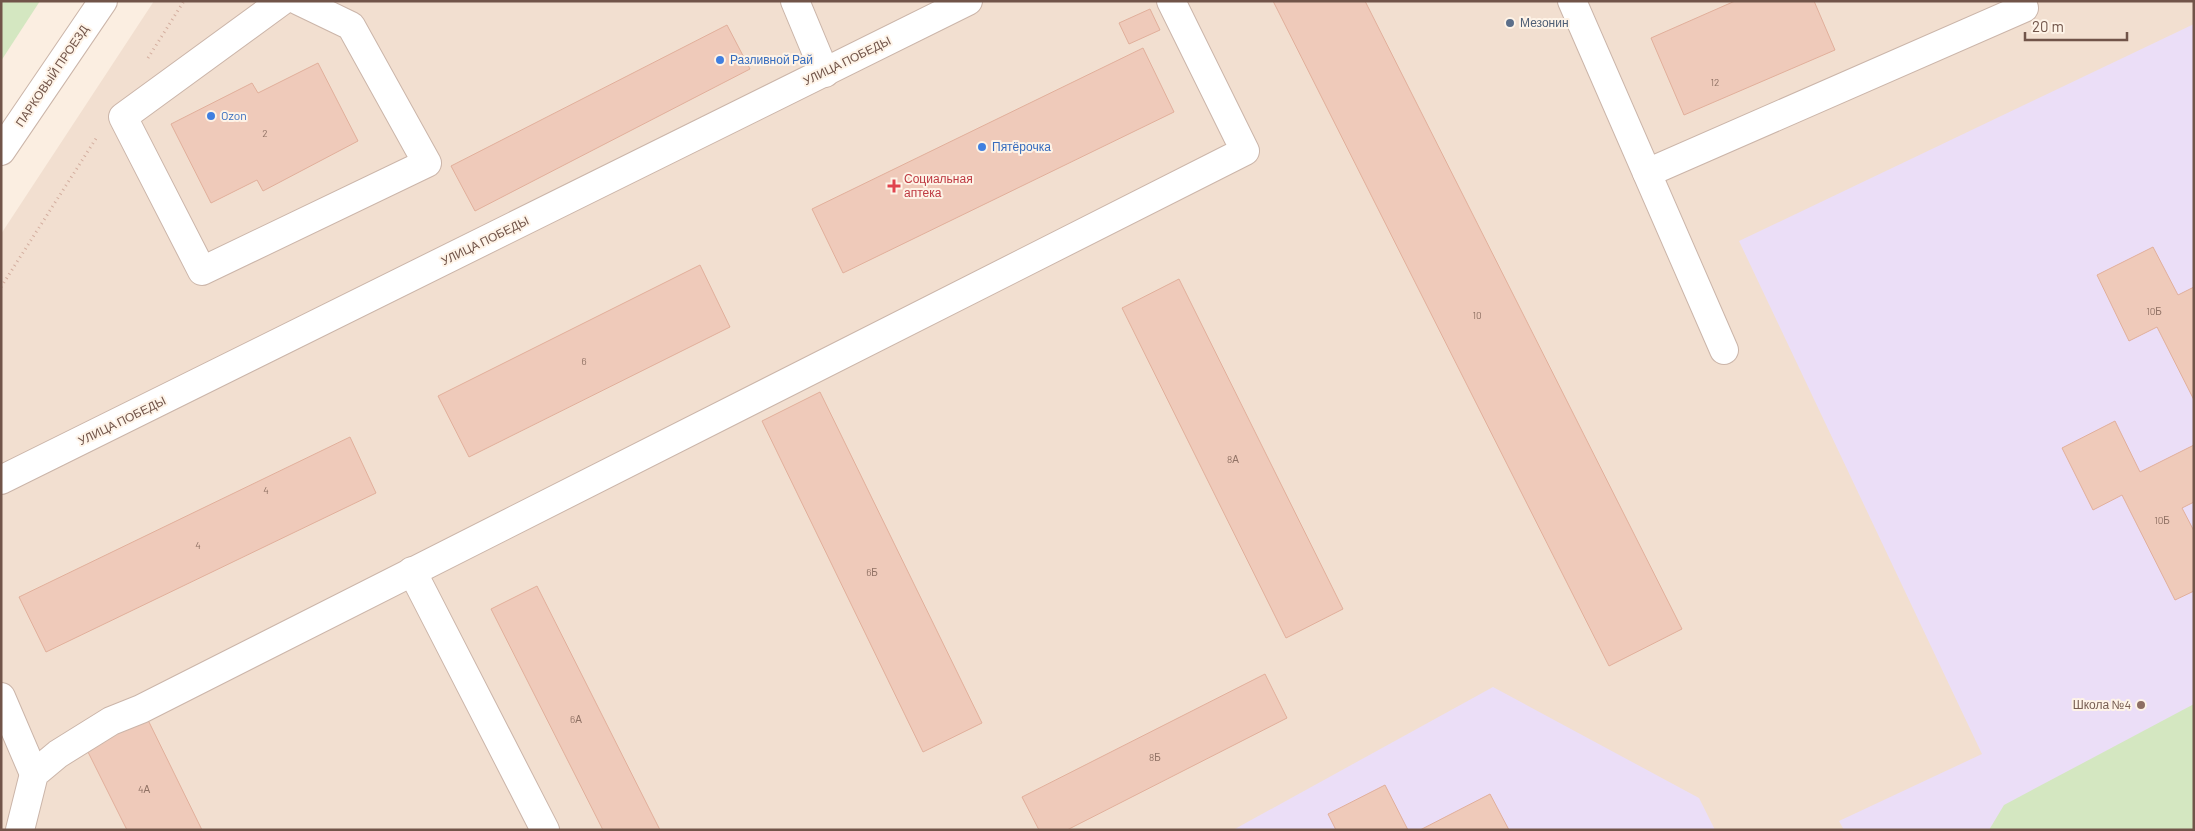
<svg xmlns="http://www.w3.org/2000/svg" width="2195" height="831" viewBox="0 0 2195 831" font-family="Barlow,sans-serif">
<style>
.residential{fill:#f2dfd0}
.education{fill:#ebdef7}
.green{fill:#d4e7c1}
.building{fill:#efcaba;stroke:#e1af9b}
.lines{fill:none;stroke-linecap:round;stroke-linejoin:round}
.minor-casing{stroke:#cbb5a9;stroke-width:30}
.path{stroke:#d3ad9e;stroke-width:3;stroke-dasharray:1 4;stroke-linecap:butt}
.minor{stroke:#fff;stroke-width:28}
.service-dot{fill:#5c6f8a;stroke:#fef3e7;stroke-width:2}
.shop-dot{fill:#3f7fe0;stroke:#fef3e7;stroke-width:2}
.health-dot{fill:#e0444e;stroke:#fef3e7;stroke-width:2}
.education-dot{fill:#8d6e63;stroke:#fef3e7;stroke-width:2}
.labels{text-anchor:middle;stroke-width:4;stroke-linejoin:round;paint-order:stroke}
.number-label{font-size:10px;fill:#907265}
.service-label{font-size:12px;fill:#4e5e75;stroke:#fef3e7;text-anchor:start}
.shop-label{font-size:12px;fill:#366cbe;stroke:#fef3e7;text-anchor:start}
.street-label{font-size:12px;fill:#715449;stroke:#fef3e7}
.health-label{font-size:12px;fill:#be3a42;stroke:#fef3e7;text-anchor:start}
.education-label{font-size:12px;fill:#785e54;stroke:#fef3e7;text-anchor:end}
</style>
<rect width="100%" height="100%" fill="#fbeee1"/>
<path class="residential" d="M 154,1 L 2194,1 L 2194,830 L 1,830 L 1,234 Z"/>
<g class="education">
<path d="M 2194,24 L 2194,830 L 1844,830 L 1839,821 L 1982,754 L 1739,241 Z"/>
<path d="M 1493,687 L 1699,798 L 1715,830 L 1233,830 Z"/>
</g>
<g class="green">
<path d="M 1,1 L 40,1 L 1,61 Z"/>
<path d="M 2194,704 L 2194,830 L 1989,830 L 2004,805 Z"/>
</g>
<g class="building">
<path d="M 1273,1 L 1365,1 L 1682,629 L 1609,666 Z"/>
<path d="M 1735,1 L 1814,1 L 1835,50 L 1684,115 L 1651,38 Z"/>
<path d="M 1150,9 L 1160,30 L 1129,44 L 1119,23 Z"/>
<path d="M 727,25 L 750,69 L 475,211 L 451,166 Z"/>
<path d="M 1143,48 L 1174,112 L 843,273 L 812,209 Z"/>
<path d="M 318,63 L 358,141 L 263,191 L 257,180 L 211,203 L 171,124 L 252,83 L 258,93 Z"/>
<path d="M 2153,247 L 2178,295 L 2194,287 L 2194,400 L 2157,327 L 2129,341 L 2097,275 Z"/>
<path d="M 700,265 L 730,327 L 469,457 L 438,396 Z"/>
<path d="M 1179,279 L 1343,609 L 1286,638 L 1122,308 Z"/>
<path d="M 820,392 L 982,723 L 923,752 L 762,421 Z"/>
<path d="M 2115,421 L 2140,472 L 2194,445 L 2194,502 L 2182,508 L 2194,531 L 2194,591 L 2175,600 L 2122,495 L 2093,510 L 2062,448 Z"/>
<path d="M 350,437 L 376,493 L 46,652 L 19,597 Z"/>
<path d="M 537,586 L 660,830 L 603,830 L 491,609 Z"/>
<path d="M 1265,674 L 1287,718 L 1067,830 L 1039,830 L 1022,797 Z"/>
<path d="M 147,718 L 202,830 L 127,830 L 86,748 Z"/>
<path d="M 1385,785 L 1408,830 L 1336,830 L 1328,814 Z"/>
<path d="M 1490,794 L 1509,830 L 1420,830 Z"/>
</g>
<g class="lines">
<g class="minor-casing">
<g id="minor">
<path d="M 282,1 L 123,117 L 202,271 L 427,163 L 351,26 L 299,1"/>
<path d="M 795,1 L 825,73"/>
<path d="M 1572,1 L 1724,350"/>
<path d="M 1,151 L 103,1"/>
<path d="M 1647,173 L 2024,8 L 2021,1"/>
<path d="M 1,480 L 968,1"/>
<path d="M 412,571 L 545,830"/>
<path d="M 1,697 L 34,774"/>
<path d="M 20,830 L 34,774 L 58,754 L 111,721 L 141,709 L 1245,151 L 1171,1"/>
</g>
</g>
<g class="path">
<path d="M 148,58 L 184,1"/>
<path d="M 1,287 L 97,137"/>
</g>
<use href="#minor" class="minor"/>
</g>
<circle class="service-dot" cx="1510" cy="23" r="5"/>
<g class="shop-dot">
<circle cx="720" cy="60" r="5"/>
<circle cx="211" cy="116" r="5"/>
<circle cx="982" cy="147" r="5"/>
</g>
<path class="health-dot" d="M891.5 178.5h5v5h5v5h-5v5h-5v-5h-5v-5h5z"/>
<circle class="education-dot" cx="2141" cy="705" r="5"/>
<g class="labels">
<g class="number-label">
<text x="1715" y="86">12</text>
<text x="265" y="137">2</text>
<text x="2154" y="315">10Б</text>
<text x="1477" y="319">10</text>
<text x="584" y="365">6</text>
<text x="1233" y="463">8А</text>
<text x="266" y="494">4</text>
<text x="2162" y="524">10Б</text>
<text x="198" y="549">4</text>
<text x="872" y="576">6Б</text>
<text x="576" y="723">6А</text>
<text x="1155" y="761">8Б</text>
<text x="144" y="793">4А</text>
</g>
<g class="service-label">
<text x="1520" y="27">Мезонин</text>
</g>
<g class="shop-label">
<text x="730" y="64">Разливной Рай</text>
<text x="221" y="120">Ozon</text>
<text x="992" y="151">Пятёрочка</text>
</g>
<g class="street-label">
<text transform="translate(847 61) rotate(-26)" y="4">УЛИЦА ПОБЕДЫ</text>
<text transform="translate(52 76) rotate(-56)" y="4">ПАРКОВЫЙ ПРОЕЗД</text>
<text transform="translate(485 241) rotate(-26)" y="4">УЛИЦА ПОБЕДЫ</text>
<text transform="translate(122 421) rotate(-26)" y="4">УЛИЦА ПОБЕДЫ</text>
</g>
<g class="health-label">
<text x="904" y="183">Социальная<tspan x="904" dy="14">аптека</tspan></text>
</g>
<g class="education-label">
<text x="2131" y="709">Школа №4</text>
</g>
</g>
<rect width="2195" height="831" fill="none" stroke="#715449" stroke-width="5"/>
<path d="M2025 32v8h102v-8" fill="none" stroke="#715449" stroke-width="2.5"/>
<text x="2032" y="32" font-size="15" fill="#715449" stroke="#fef3e7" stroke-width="4" paint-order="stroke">20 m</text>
</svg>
